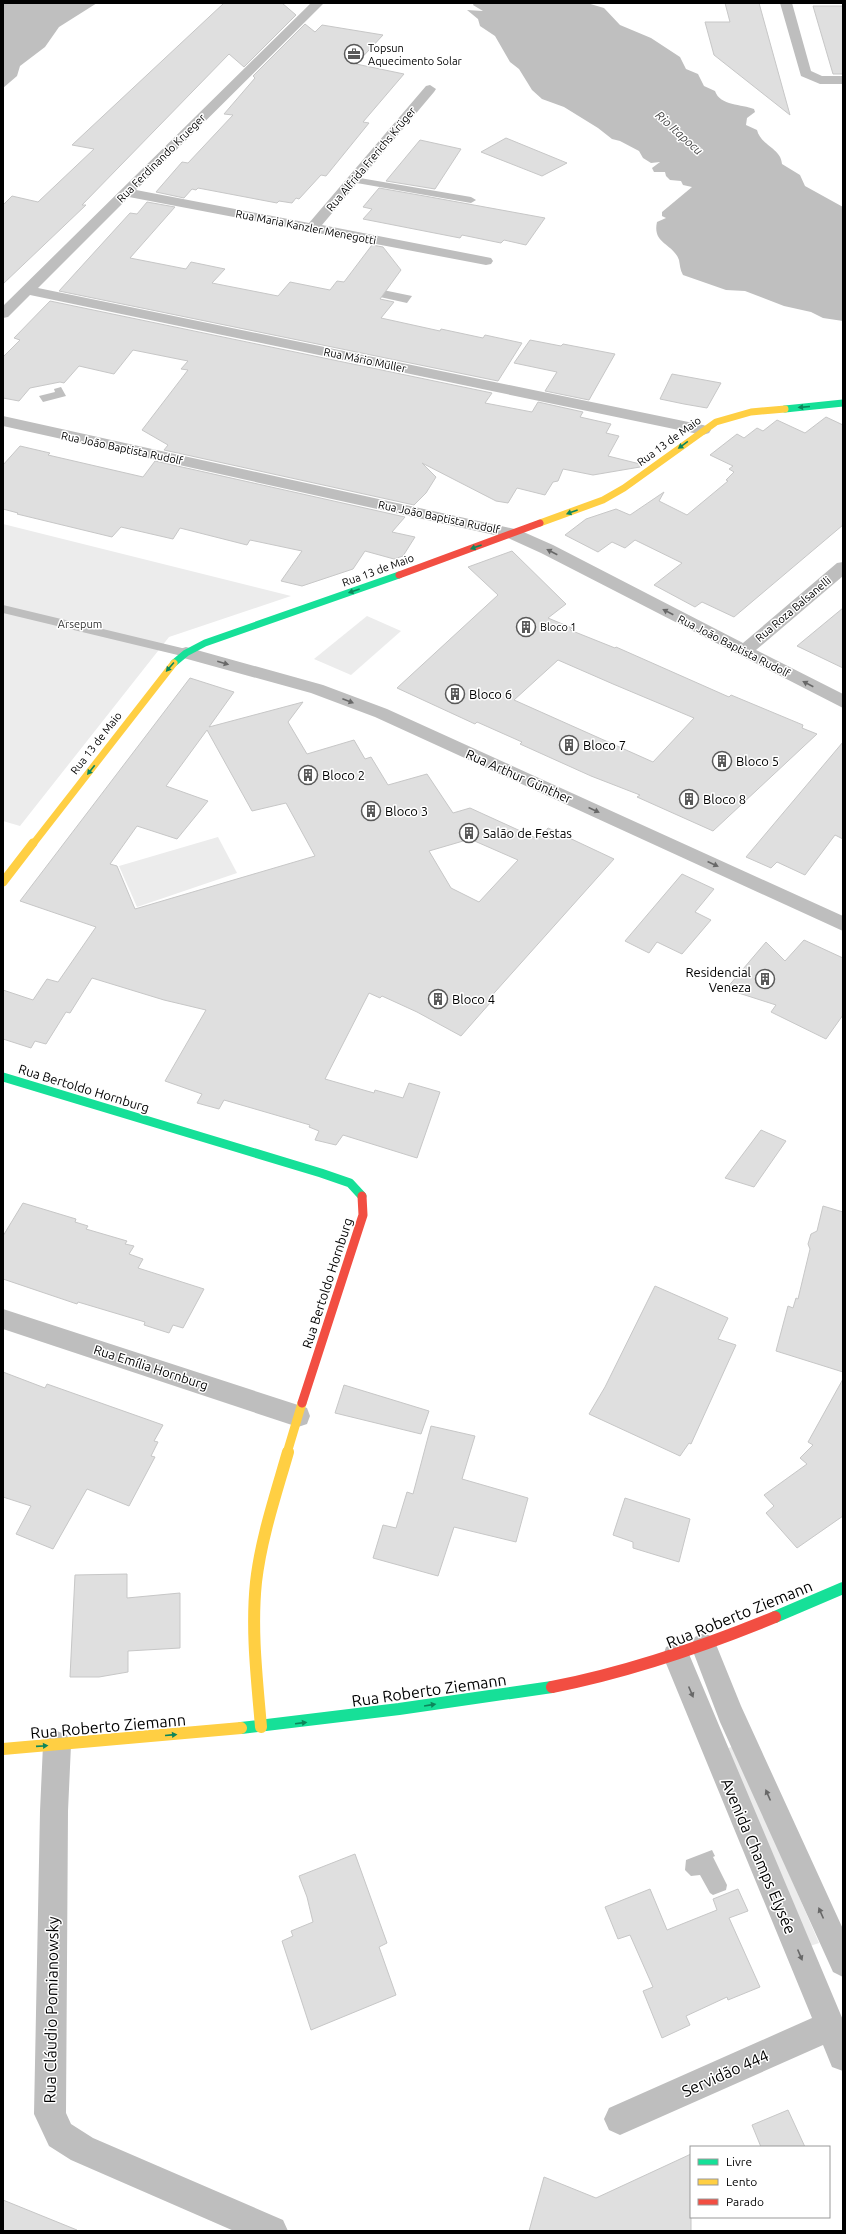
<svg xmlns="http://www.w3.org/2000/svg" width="846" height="2234" viewBox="0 0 846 2234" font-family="Ubuntu,sans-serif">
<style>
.green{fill:#ececec}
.water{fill:#bfbfbf}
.building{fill:#dfdfdf;stroke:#c7c7c7;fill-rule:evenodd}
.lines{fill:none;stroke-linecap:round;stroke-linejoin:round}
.lane{fill:#bebebe;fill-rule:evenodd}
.street{fill:#bebebe;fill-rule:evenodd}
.fast-far2{stroke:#16e098;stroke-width:7}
.fast-far1{stroke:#16e098;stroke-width:9}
.fast{stroke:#16e098;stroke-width:12}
.slow-far2{stroke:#ffcf43;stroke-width:7}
.slow-far1{stroke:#ffcf43;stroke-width:9}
.slow{stroke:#ffcf43;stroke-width:12}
.jam-far2{stroke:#f24e42;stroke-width:7}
.jam-far1{stroke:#f24e42;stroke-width:9}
.jam{stroke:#f24e42;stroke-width:12}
.oneway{fill:#0d865b}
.oneway2{fill:#686868}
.labels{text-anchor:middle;stroke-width:3;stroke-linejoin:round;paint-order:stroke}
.far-poi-label{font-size:11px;fill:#000;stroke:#fff;text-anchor:start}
.far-street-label{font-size:11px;fill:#000;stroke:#fff}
.far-park-label{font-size:11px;fill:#333;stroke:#fff}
.far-water-label{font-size:12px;font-style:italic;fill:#444;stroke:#fff}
.poi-label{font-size:13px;fill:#000;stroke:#fff;text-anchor:start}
.street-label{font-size:13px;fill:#000;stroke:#fff}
.near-street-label{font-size:16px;fill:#000;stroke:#fff}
</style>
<rect width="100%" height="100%" fill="#fff"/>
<g class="green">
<path d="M 3,524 L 291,596 L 169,637 L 20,826 L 3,821 Z"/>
<path d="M 367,616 L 401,631 L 351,675 L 314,659 Z"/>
<path d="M 218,837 L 237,873 L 137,907 L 119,866 Z"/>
<path d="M 734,1746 L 819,1943 L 810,1946 L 726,1749 Z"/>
</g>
<g class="water">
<path d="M 3,3 L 97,3 L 59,27 L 45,47 L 20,66 L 17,76 L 3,88 Z"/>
<path d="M 474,3 L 587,3 L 604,8 L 620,25 L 651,38 L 680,57 L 686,69 L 698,74 L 704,86 L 715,91 C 720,106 742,104 754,109 L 755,112 L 747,118 L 746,125 L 757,130 C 761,146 781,148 782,164 L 800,175 L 805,186 L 843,207 L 843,321 L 823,318 L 811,312 L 784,306 L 745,291 L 726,290 L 683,275 C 680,270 680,265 679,260 C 673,243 652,244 657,222 L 666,218 L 662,216 L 662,212 L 692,187 L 683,185 L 681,181 L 670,180 L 666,176 L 665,172 L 654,172 L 652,168 L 660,162 L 651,163 L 643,158 L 639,151 L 620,141 L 612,139 L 598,128 L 564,107 L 542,99 L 532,90 L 519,69 L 510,62 L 495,36 L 480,26 L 478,19 L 467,10 L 483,11 L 473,5 Z"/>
<path d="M 383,290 L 412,296 L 407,303 L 380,297 Z"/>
<path d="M 61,387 L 66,396 L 43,402 L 39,396 L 55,392 L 54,389 Z"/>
<path d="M 712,1850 L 715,1856 L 713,1857 L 727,1885 L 726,1890 L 713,1895 L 710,1893 L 700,1875 L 691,1876 L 685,1870 L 686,1860 Z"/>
</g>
<g class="building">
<path d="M 224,3 L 282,3 L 296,15 L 244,67 L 229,54 L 82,205 L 86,205 L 3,284 L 3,205 L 12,196 L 38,202 L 94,149 L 72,145 Z"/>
<path d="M 725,3 L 759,3 L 790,115 L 714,55 L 705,22 L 730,22 Z"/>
<path d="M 813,6 L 843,6 L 843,74 L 833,74 Z"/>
<path d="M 305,24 L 315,32 L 322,25 L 383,35 L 356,64 L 404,74 L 363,122 L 369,123 L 326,176 L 321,175 L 299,199 L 296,198 L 292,203 L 279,201 L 277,203 L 198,188 L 196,190 L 192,189 L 184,198 L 156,192 L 182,162 L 188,163 L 233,115 L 224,114 L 255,78 L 253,76 Z"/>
<path d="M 506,138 L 567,163 L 542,176 L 481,152 Z"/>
<path d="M 420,140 L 461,149 L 435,189 L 386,181 Z"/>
<path d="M 379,188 L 430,197 L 545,218 L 526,245 L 504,240 L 501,243 L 462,235 L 460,238 L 363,219 L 372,209 L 363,207 Z"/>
<path d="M 147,202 L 175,207 L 130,258 L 186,269 L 191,262 L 225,269 L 212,283 L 278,296 L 290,282 L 330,290 L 337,281 L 344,282 L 372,245 L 383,247 L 401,270 L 380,299 L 394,302 L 381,318 L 440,331 L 441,329 L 483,338 L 485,335 L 522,343 L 498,381 L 59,291 L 130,213 L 137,214 Z"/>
<path d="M 50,301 L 492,393 L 485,403 L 532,412 L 538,402 L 583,412 L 580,417 L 611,424 L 606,433 L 619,436 L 608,456 L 644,465 L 640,467 L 593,475 L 563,469 L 558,481 L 553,482 L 545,495 L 517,488 L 508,503 L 496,501 L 422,463 L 436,477 L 426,493 L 414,505 L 164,450 L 168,445 L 142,430 L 188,370 L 181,369 L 188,361 L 133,350 L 114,374 L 79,366 L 64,383 L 60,382 L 30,388 L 19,401 L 3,398 L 3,357 L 20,340 L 14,338 Z"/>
<path d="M 530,340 L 561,346 L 563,344 L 615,354 L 589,400 L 545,391 L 557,372 L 514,363 Z"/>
<path d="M 672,374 L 721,383 L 707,408 L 684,404 L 660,399 Z"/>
<path d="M 826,417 L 843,425 L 843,525 L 734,617 L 702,602 L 695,607 L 654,585 L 682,563 L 635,540 L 625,548 L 612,542 L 598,552 L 565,535 L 586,519 L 616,509 L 630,515 L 664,492 L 659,501 L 687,515 L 728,481 L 726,480 L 734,472 L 729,469 L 733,466 L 710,455 L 737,434 L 744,438 L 757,428 L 763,431 L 777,420 L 805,433 Z"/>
<path d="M 20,446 L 50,453 L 48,455 L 143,477 L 155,461 L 405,517 L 392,532 L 415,537 L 403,556 L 394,559 L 365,551 L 353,569 L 302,586 L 281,581 L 302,551 L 250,540 L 247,545 L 180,528 L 173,539 L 121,527 L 112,537 L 17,514 L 18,513 L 3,509 L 3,465 Z"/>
<path d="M 512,551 L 566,604 L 548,618 L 572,628 L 570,630 L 615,648 L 616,647 L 729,697 L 731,695 L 803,725 L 802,728 L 817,734 L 713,831 L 637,797 L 640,795 L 591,776 L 520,744 L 522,742 L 477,722 L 475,724 L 397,688 L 498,595 L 468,567 ZM 558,660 L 613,684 L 694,718 L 653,762 L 514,700 Z"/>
<path d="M 843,608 L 843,668 L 797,646 Z"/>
<path d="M 190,678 L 234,692 L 209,727 L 303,702 L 288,722 L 307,754 L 354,740 L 365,759 L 371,757 L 388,785 L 427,774 L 453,813 L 470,808 L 538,839 L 548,828 L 614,859 L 487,1001 L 490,1003 L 461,1036 L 417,1012 L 382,996 L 380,998 L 369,993 L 325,1079 L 374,1093 L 375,1090 L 403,1098 L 409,1083 L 440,1092 L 417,1158 L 343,1135 L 336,1145 L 315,1140 L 319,1131 L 309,1127 L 310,1125 L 224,1100 L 219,1109 L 197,1103 L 202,1094 L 165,1081 L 206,1010 L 164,1000 L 92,978 L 70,1013 L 66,1012 L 46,1044 L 35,1041 L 31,1048 L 3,1039 L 3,990 L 33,1000 L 47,979 L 58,982 L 96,927 L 20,901 ZM 207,730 L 252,811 L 286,803 L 315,856 L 135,909 L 117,866 L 110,864 L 137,826 L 177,839 L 208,801 L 166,786 ZM 470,839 L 518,860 L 479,902 L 451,888 L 429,851 Z"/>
<path d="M 843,742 L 843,839 L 835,835 L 805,875 L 777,862 L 771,868 L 746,857 Z"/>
<path d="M 682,874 L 714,889 L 695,912 L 711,920 L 682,954 L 657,942 L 649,953 L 625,941 Z"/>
<path d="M 804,940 L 843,958 L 843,1015 L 826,1039 L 771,1012 L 776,1005 L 726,989 L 766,942 L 785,961 Z"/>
<path d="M 761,1130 L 786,1141 L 754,1187 L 725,1178 Z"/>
<path d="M 23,1203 L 76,1219 L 75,1222 L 88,1226 L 86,1229 L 127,1241 L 125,1244 L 134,1246 L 129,1254 L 143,1259 L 138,1268 L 204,1289 L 183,1328 L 173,1325 L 169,1333 L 144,1325 L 145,1322 L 78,1302 L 77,1304 L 3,1279 L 3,1236 Z"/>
<path d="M 823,1206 L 843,1212 L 843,1372 L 776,1351 L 788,1306 L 793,1308 L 796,1298 L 798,1299 L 810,1249 L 808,1244 L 811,1234 L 817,1231 Z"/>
<path d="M 655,1286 L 728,1318 L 718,1339 L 736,1345 L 691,1444 L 689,1443 L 680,1456 L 589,1414 L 605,1387 Z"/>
<path d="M 3,1372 L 45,1388 L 47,1384 L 163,1425 L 154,1441 L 158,1442 L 151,1456 L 155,1457 L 129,1506 L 87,1489 L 53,1549 L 16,1534 L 31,1506 L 3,1497 Z"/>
<path d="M 843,1379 L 843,1516 L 797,1548 L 766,1513 L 774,1506 L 764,1495 L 807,1464 L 800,1458 L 813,1445 L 808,1442 Z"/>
<path d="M 344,1385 L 429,1411 L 421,1434 L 335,1413 Z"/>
<path d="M 431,1426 L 475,1436 L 462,1479 L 528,1498 L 516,1542 L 454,1527 L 438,1576 L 373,1558 L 383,1525 L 396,1528 L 407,1492 L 413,1494 Z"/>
<path d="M 625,1498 L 690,1519 L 679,1562 L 633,1548 L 633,1542 L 613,1535 Z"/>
<path d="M 127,1574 L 127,1598 L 180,1593 L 180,1648 L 128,1651 L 128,1672 L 99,1677 L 70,1677 L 75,1575 Z"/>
<path d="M 355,1854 L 387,1943 L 379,1947 L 396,1995 L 311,2030 L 282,1941 L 293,1936 L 291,1931 L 313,1922 L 307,1897 L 299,1876 Z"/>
<path d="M 650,1889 L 667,1930 L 717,1910 L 713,1899 L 738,1889 L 748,1911 L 729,1918 L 760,1987 L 728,2000 L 727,1997 L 686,2016 L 690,2025 L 662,2038 L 643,1991 L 653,1987 L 630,1935 L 618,1939 L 605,1907 Z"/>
<path d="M 788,2110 L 805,2147 L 761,2147 L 752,2125 Z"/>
<path d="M 691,2154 L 691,2231 L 529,2231 L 544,2177 L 596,2198 Z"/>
<path d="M 3,2200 L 77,2230 L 77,2231 L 3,2231 Z"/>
</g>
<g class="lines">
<g class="lane">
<path d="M 354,177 L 471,197 L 476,200 L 471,203 L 351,182 L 351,178 Z"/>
<path d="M 3,605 L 186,649 L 192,653 L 186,657 L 3,613 Z"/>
</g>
<g class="street">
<path d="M 311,3 L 324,3 L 136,190 L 309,223 L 426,86 L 430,85 L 436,89 L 434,92 L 322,225 L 486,257 L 491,258 L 493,261 L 491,264 L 486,265 L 129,197 L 38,288 L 703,425 L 709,427 L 711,430 L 709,433 L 703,435 L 30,295 L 8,317 L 3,318 L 3,306 Z"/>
<path d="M 780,3 L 792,3 L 811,71 L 822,76 L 843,76 L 843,84 L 820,84 L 801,76 Z"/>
<path d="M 3,416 L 519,530 L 553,545 L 743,643 L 837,563 L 843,562 L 843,576 L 756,650 L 843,694 L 843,708 L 541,553 L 508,538 L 3,426 Z"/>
<path d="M 186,647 L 323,685 L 387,709 L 843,916 L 843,931 L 375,717 L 311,693 L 180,657 L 177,653 L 180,649 Z"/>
<path d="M 3,1309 L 298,1405 L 307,1408 L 310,1416 L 307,1424 L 298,1427 L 3,1329 Z"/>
<path d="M 704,1633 L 713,1637 L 741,1706 L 843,1929 L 843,1977 L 833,1972 L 720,1722 L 691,1646 L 695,1637 Z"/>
<path d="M 676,1643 L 686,1647 L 843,2020 L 843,2071 L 832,2067 L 823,2045 L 620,2135 L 609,2130 L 604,2119 L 609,2108 L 812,2018 L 663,1656 L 666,1647 Z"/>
<path d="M 57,1731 L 67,1735 L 71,1745 L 68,1811 L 66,2113 L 71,2124 L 93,2138 L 283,2220 L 288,2231 L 234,2231 L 71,2160 L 49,2146 L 34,2114 L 40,1811 L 43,1745 L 47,1735 Z"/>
</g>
<g class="fast-far2">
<path d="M 785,409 L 843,403"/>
<path d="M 174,663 L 186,653 L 205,643 L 399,575"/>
</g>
<path class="fast-far1" d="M 3,1077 L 321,1173 L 350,1183 L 362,1196"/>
<g class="fast">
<path d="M 775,1617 L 843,1588"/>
<path d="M 241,1728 L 399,1709 L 552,1687"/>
</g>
<g class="slow-far2">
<path d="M 540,523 L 603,500 L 624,488 L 716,422 L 751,412 L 785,409"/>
<path d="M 33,844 L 174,663"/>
</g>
<g class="slow-far1">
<path d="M 3,882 L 33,843"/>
<path d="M 287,1453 L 302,1403"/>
</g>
<g class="slow">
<path d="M 261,1727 C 257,1679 251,1630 256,1582 C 261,1538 276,1494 288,1452"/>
<path d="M 3,1749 L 241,1728"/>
</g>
<path class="jam-far2" d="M 399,575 L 540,523"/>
<path class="jam-far1" d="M 302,1403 L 363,1215 L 362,1196"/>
<path class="jam" d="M 552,1687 C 629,1672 702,1647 775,1617"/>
</g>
<defs><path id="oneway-solid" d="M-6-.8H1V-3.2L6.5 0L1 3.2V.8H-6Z"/></defs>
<g class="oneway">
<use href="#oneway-solid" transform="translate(804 407) rotate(175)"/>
<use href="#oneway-solid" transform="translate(683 445) rotate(144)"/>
<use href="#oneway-solid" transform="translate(572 512) rotate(160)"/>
<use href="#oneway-solid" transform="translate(476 547) rotate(160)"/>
<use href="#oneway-solid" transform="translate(354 591) rotate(161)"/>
<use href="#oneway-solid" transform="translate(170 667) rotate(131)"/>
<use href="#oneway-solid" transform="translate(91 770) rotate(128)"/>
<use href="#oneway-solid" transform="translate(430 1705) rotate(-9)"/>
<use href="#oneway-solid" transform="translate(301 1723) rotate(-7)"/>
<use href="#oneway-solid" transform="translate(171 1735) rotate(-5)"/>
<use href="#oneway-solid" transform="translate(42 1746) rotate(-4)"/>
</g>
<g class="oneway2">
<use href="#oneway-solid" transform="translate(552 552) rotate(-153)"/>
<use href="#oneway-solid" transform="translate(668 612) rotate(-153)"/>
<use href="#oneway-solid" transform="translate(223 663) rotate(16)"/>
<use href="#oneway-solid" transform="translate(808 684) rotate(-153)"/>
<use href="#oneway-solid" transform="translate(348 701) rotate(21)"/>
<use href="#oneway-solid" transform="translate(594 810) rotate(25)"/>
<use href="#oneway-solid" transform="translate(713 864) rotate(25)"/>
<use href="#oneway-solid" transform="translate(691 1692) rotate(67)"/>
<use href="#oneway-solid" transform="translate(768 1795) rotate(-114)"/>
<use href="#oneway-solid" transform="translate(821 1913) rotate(-114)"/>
<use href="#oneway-solid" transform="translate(800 1955) rotate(67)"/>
</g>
<defs>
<g id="office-ring" transform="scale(1)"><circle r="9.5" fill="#fff" stroke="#595959" stroke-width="1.5"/><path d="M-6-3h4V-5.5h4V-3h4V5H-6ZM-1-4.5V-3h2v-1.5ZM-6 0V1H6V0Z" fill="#595959"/></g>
<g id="building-ring" transform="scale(1)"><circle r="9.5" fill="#fff" stroke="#595959" stroke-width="1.5"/><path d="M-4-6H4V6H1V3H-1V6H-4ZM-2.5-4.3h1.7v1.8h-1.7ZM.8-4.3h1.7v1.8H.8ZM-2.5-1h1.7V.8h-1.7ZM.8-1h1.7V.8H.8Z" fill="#595959"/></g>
</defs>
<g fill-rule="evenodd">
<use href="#office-ring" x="354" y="54"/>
<use href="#building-ring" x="526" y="627"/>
<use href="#building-ring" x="455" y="694"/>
<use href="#building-ring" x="569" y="745"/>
<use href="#building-ring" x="722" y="761"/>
<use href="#building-ring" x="308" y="775"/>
<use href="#building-ring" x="689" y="799"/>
<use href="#building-ring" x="371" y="811"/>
<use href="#building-ring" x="469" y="833"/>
<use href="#building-ring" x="765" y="979"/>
<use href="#building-ring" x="438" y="999"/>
</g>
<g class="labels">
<g class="far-poi-label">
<text x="368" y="52">Topsun<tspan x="368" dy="13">Aquecimento Solar</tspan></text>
<text x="540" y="631">Bloco 1</text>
</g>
<g class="far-street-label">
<text transform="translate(161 158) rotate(-45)" y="4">Rua Ferdinando Krueger</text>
<text transform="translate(371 159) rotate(-50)" y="4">Rua Alfrida Frerichs Krüger</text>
<text transform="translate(306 227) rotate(11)" y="4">Rua Maria Kanzler Menegotti</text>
<text transform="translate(365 360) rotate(12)" y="4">Rua Mário Müller</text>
<text transform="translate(669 441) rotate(-36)" y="4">Rua 13 de Maio</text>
<text transform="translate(122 448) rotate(12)" y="4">Rua João Baptista Rudolf</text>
<text transform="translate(439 517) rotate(12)" y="4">Rua João Baptista Rudolf</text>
<text transform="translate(378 570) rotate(-20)" y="4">Rua 13 de Maio</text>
<text transform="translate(793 609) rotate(-40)" y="4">Rua Roza Balsanelli</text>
<text transform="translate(734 646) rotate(27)" y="4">Rua João Baptista Rudolf</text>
<text transform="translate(96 743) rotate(-52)" y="4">Rua 13 de Maio</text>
</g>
<g class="far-park-label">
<text x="80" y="628">Arsepum</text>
</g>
<g class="far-water-label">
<text transform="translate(679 133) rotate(42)" y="4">Rio Itapocu</text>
</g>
<g class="poi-label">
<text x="469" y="699">Bloco 6</text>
<text x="583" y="750">Bloco 7</text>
<text x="736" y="766">Bloco 5</text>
<text x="322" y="780">Bloco 2</text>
<text x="703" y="804">Bloco 8</text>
<text x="385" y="816">Bloco 3</text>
<text x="483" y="838">Salão de Festas</text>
<text x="751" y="977" text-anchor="end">Residencial<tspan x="751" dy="15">Veneza</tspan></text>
<text x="452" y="1004">Bloco 4</text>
</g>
<g class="street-label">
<text transform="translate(519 776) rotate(24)" y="5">Rua Arthur Günther</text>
<text transform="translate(84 1088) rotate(17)" y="5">Rua Bertoldo Hornburg</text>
<text transform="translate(327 1283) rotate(-72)" y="5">Rua Bertoldo Hornburg</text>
<text transform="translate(151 1367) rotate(18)" y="5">Rua Emília Hornburg</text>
</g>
<g class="near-street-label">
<text transform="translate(739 1614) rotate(-22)" y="6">Rua Roberto Ziemann</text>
<text transform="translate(429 1690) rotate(-8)" y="6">Rua Roberto Ziemann</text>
<text transform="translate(108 1726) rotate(-5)" y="6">Rua Roberto Ziemann</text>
<text transform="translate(759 1856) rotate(67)" y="6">Avenida Champs Elysée</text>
<text transform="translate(51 2010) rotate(-89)" y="6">Rua Cláudio Pomianowsky</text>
<text transform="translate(725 2073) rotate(-24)" y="6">Servidão 444</text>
</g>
</g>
<rect width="846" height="2234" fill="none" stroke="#000000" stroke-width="8"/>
<rect x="690" y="2146" width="140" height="72" fill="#ffffff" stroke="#999999"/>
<rect x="698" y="2159" width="20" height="6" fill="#16e098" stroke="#999999"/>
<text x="726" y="2166" font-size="12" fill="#000000">Livre</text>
<rect x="698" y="2179" width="20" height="6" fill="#ffcf43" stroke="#999999"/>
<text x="726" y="2186" font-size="12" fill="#000000">Lento</text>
<rect x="698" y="2199" width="20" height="6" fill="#f24e42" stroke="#999999"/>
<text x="726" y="2206" font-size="12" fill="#000000">Parado</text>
</svg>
